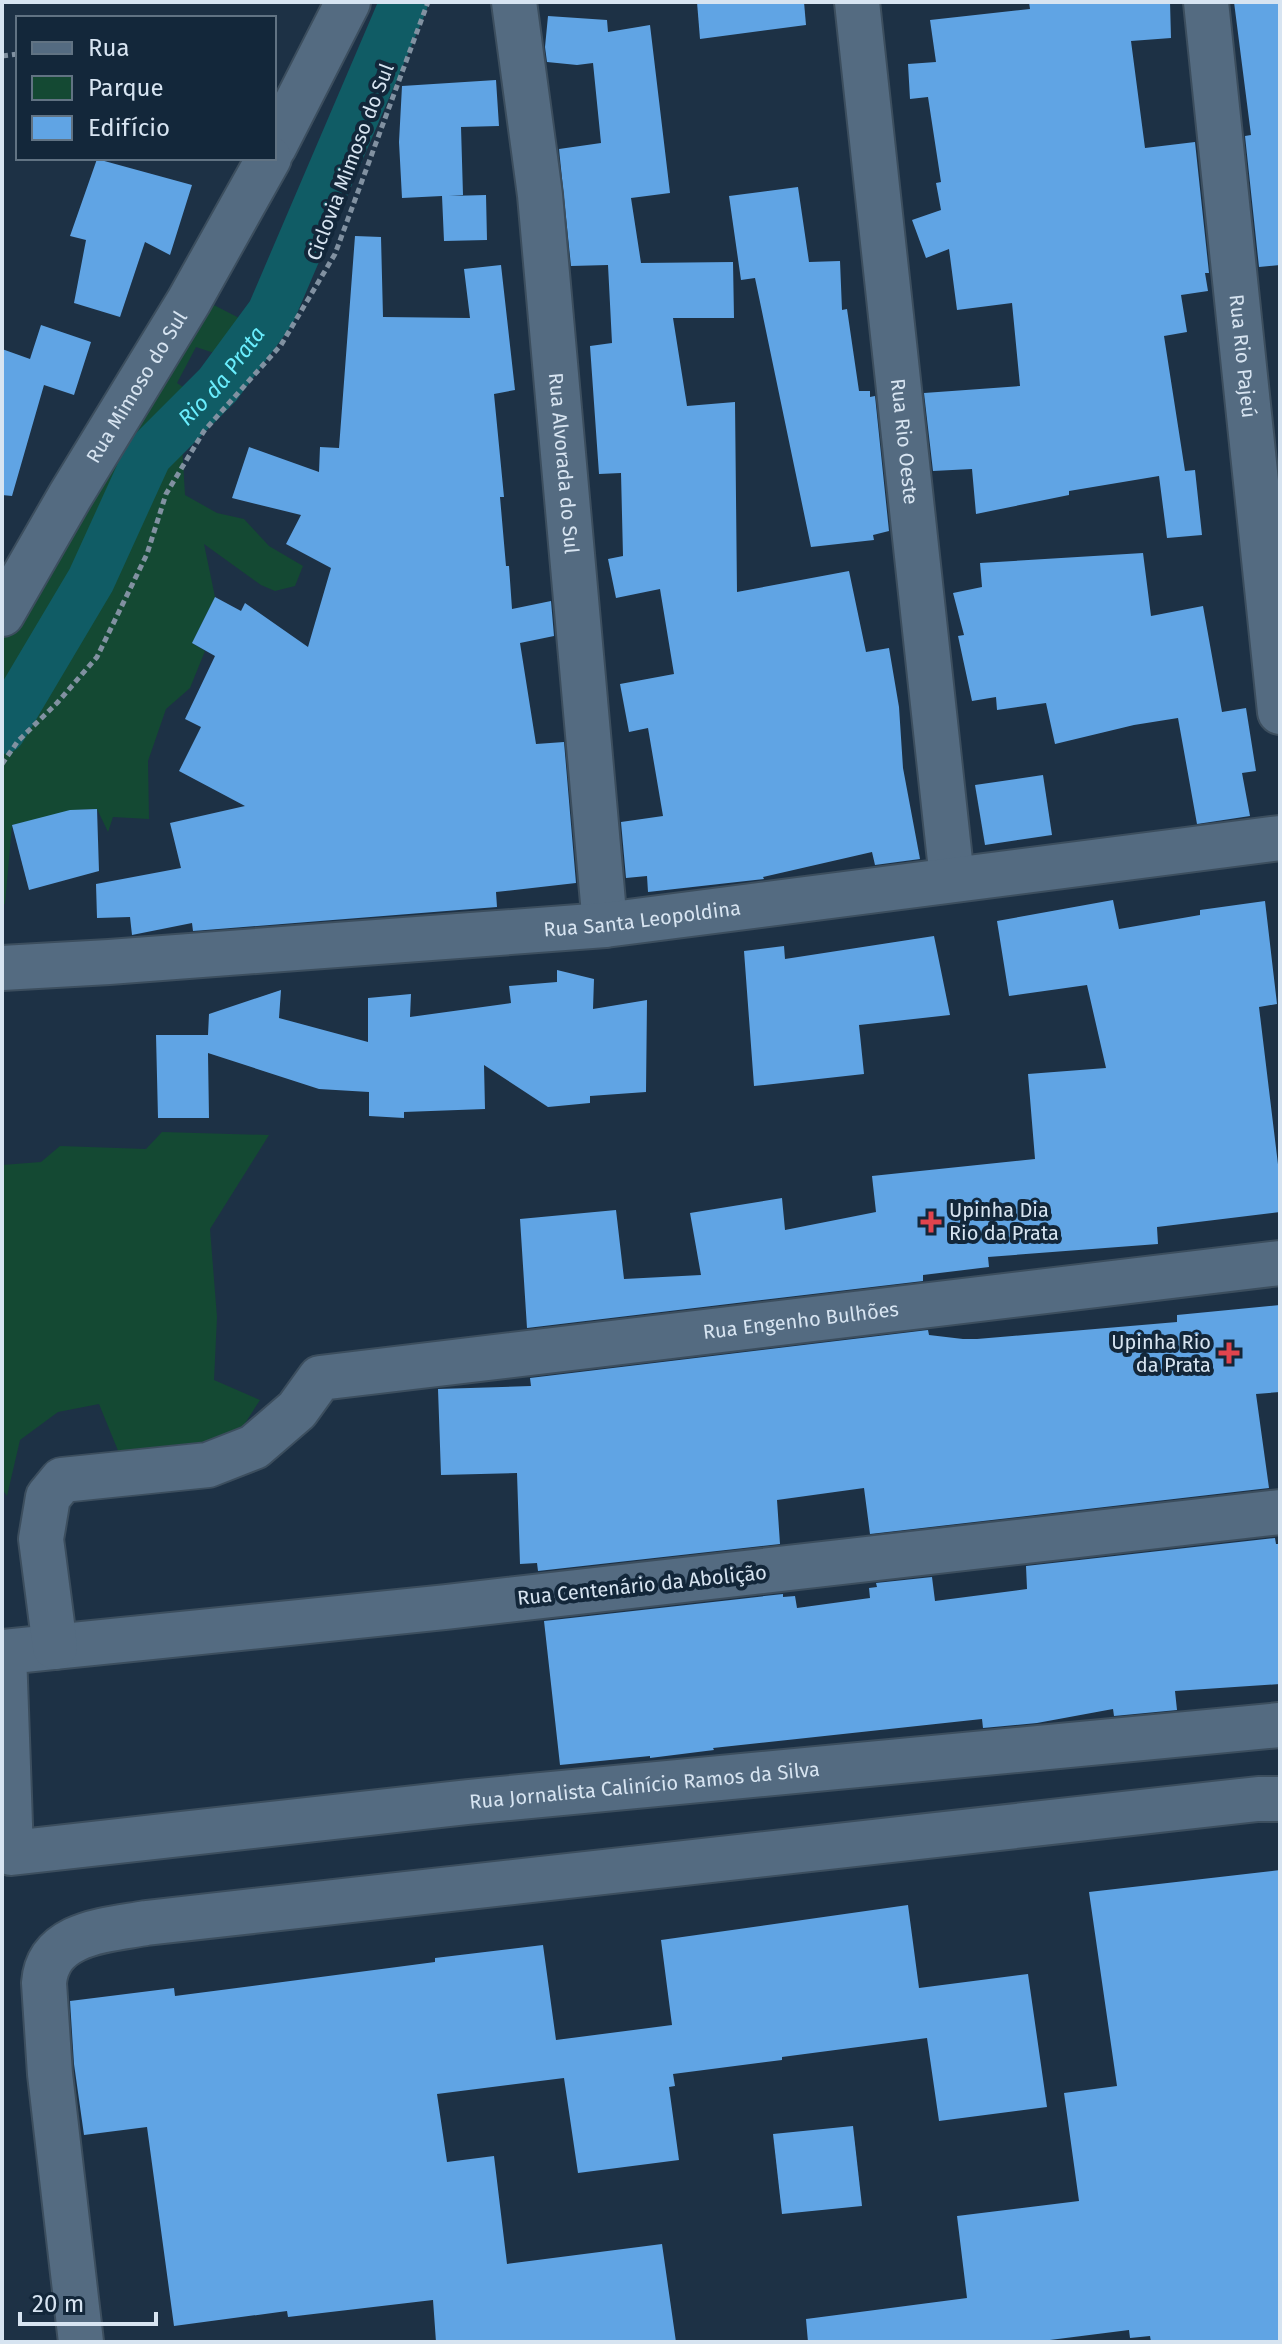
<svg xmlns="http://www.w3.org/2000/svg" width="1282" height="2344" viewBox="0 0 1282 2344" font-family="'Fira Sans',sans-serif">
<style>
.green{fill:#144933}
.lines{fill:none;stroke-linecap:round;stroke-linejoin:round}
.canal{stroke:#105c65;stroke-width:48}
.building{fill:#60a4e4}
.minor-casing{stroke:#3c4e5e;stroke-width:48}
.path{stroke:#8191a1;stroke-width:5;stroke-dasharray:6 4;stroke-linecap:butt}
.minor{stroke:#546b81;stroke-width:44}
.health-dot{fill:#e0444e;stroke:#13273a;stroke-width:3}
.labels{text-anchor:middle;stroke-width:8;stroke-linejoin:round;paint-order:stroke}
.street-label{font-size:20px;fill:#d7e4f1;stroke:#13273a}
.poi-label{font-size:20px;fill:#d7e4f1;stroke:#13273a;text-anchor:start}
.water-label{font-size:22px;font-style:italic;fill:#6aeefe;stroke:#13273a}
</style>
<rect width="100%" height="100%" fill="#1d3145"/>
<g class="green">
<path d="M 206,301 L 247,322 L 226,357 L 196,347 L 177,383 L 213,407 L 182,445 L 185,495 L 217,513 L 244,519 L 269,546 L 303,566 L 295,586 L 275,591 L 261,585 L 204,544 L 215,597 L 192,643 L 205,651 L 190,688 L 166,709 L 148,761 L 149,819 L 113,817 L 108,832 L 97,809 L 77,810 L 12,825 L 5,904 L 2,904 L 2,640 L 106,457 L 127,454 L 137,441 L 122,430 Z"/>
<path d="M 162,1132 L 269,1135 L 210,1229 L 217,1317 L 214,1380 L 260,1400 L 226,1453 L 119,1453 L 99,1404 L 58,1412 L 20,1440 L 7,1496 L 2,1489 L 2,1165 L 41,1162 L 60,1146 L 146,1149 Z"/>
</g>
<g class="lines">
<path class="canal" id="s1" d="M 2,730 L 91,580 L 148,455 L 218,385 L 271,313 L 404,2"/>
</g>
<g class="building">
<path d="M 697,2 L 804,2 L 806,25 L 700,39 Z"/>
<path d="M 1029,2 L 1170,2 L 1171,38 L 1131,41 L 1145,148 L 1195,142 L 1209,273 L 1205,273 L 1208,291 L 1181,295 L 1187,332 L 1164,336 L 1185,471 L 1195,470 L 1202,535 L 1167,538 L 1159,476 L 1069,491 L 1069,495 L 976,514 L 972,469 L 933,471 L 924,393 L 1020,386 L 1012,303 L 957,310 L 949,249 L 926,258 L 912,220 L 941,210 L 936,183 L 941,182 L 928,97 L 910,99 L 908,64 L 936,62 L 930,20 L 1030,9 Z"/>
<path d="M 1234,2 L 1280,2 L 1280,265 L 1259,267 L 1245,136 L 1251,135 Z"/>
<path d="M 548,16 L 607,20 L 608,32 L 650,25 L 670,193 L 631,198 L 641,263 L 733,262 L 734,318 L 673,318 L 687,406 L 735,402 L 737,592 L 849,571 L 866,652 L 889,648 L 899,707 L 903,768 L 920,859 L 875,865 L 872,852 L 763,877 L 764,879 L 648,892 L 647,876 L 626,878 L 621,822 L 663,816 L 648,728 L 629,732 L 620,684 L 674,674 L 660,589 L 616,598 L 608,559 L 623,556 L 621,473 L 599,474 L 590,346 L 612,343 L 608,265 L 571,266 L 559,149 L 601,143 L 593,63 L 577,65 L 547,62 L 545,47 Z"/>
<path d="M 496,80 L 499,126 L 461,127 L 463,195 L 449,196 L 486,195 L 487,240 L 444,241 L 442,196 L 402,198 L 399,142 L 402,86 Z"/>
<path d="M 97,159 L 192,185 L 170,255 L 145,242 L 120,317 L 74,303 L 86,240 L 70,236 Z"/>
<path d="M 798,187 L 809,262 L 840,261 L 842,310 L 847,309 L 859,391 L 870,391 L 870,397 L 875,396 L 889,531 L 873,535 L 874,540 L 811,547 L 755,278 L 741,280 L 729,196 Z"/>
<path d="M 355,236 L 381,237 L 383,317 L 470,318 L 464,269 L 501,265 L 515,390 L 494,394 L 504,497 L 500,497 L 506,566 L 509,566 L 512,609 L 551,601 L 554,636 L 520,643 L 536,744 L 564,742 L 576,883 L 496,892 L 497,907 L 193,931 L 192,923 L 132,935 L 130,917 L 97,918 L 96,884 L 181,868 L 170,823 L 245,806 L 179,771 L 201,727 L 185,719 L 215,656 L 192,643 L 215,597 L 241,611 L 245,603 L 308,647 L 331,568 L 286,544 L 301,515 L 232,498 L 249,447 L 319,472 L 320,447 L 339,448 Z"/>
<path d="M 41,325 L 91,342 L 74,395 L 44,385 L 12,496 L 2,495 L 2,349 L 30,359 Z"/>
<path d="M 1143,553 L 1151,616 L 1203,606 L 1222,712 L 1246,708 L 1256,771 L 1242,773 L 1250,816 L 1197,824 L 1178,718 L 1134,725 L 1055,744 L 1046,703 L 997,710 L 996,697 L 972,701 L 958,636 L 964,635 L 953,593 L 982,587 L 980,563 Z"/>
<path d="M 1043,775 L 1052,835 L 985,845 L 975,785 Z"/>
<path d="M 97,809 L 99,871 L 29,890 L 12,825 L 70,810 Z"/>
<path d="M 1113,900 L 1119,929 L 1200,915 L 1200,910 L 1265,901 L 1277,1004 L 1259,1007 L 1280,1181 L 1280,1212 L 1157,1227 L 1158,1244 L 988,1257 L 989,1267 L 923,1275 L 923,1281 L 527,1328 L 520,1219 L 616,1210 L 624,1279 L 701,1275 L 690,1213 L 782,1198 L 785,1230 L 876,1212 L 872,1176 L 1035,1159 L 1028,1074 L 1106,1068 L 1087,985 L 1009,996 L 997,921 Z"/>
<path d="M 934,936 L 950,1015 L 859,1025 L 864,1074 L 754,1086 L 744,951 L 784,946 L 785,959 Z"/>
<path d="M 557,970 L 594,979 L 593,1009 L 647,1000 L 646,1092 L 590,1096 L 590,1103 L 548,1107 L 484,1065 L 485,1109 L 404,1112 L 404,1118 L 369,1116 L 369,1092 L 319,1089 L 208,1053 L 209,1118 L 158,1118 L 156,1035 L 208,1035 L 209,1014 L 281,990 L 279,1018 L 368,1042 L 368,998 L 411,994 L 410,1017 L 511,1003 L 509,986 L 557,982 Z"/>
<path d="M 1280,1305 L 1280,1392 L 1256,1394 L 1269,1488 L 870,1534 L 864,1488 L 777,1500 L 780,1544 L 538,1571 L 537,1563 L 520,1564 L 517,1473 L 441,1475 L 438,1389 L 531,1386 L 530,1378 L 928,1330 L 929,1335 L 963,1339 L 977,1339 L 1177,1322 L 1177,1315 Z"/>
<path d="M 1275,1538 L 1276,1544 L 1280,1544 L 1280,1684 L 1175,1691 L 1177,1710 L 1114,1716 L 1113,1709 L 1037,1723 L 983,1728 L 982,1719 L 713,1748 L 714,1750 L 650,1758 L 650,1756 L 560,1765 L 544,1621 L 783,1594 L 783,1597 L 795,1596 L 797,1608 L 870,1598 L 869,1588 L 877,1587 L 876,1583 L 932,1577 L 935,1601 L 1027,1589 L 1026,1566 Z"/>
<path d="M 1280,1870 L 1280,2342 L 1151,2342 L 1150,2336 L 1130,2338 L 1129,2330 L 1034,2342 L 808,2342 L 806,2319 L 967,2298 L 957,2216 L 1079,2201 L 1064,2093 L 1117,2086 L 1089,1892 Z"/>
<path d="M 908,1905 L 919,1988 L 1028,1974 L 1047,2107 L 939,2121 L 927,2038 L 782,2057 L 782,2060 L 673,2074 L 675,2086 L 669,2087 L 679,2160 L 578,2173 L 564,2078 L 437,2094 L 447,2162 L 494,2156 L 507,2264 L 662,2244 L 676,2342 L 436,2342 L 433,2300 L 288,2317 L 287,2311 L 174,2326 L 147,2127 L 84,2135 L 74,2064 L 70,2001 L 174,1988 L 175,1996 L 435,1962 L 435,1958 L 543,1945 L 556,2040 L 672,2025 L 661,1940 Z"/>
<path d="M 853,2126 L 862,2206 L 782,2214 L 773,2134 Z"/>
</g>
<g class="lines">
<g class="minor-casing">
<g id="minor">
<path id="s2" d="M 514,2 L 540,195 L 605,925"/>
<path id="s3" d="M 857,2 L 952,879"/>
<path id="s4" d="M 1206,2 L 1280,712"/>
<path d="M 274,147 L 348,2"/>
<path id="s5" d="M 2,614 L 70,496 L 189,301 L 269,158"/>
<path id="s6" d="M 2,968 L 109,962 L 605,925 L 1280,838"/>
<path id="s7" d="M 1280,1512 L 446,1607 L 4,1652 L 11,1853 L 468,1802 L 1280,1725"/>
<path id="s8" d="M 55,1647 L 41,1539 L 48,1497 L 62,1480 L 208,1465 L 254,1447 L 297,1410 L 320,1378 L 1280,1263"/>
<path d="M 81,2342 L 50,2074 L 44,1983 C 48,1932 107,1930 146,1923 L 1258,1799 L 1280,1799"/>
</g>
</g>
<g class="path">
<path d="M 2,56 L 18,54"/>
<path d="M 2,764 L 18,741 L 57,703 L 97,657 L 147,554 L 166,494 L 204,431 L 281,345 L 335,254 L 428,2"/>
</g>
<use href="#minor" class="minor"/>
</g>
<g class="health-dot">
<path d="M927 1210h8v8h8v8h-8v8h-8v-8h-8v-8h8z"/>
<path d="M1225 1341h8v8h8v8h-8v8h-8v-8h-8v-8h8z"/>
</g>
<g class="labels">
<g class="street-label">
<text transform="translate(350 162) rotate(-69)" y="7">Ciclovia Mimoso do Sul</text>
<text dy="7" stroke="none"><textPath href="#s4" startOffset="356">Rua Rio Pajeú</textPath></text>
<text dy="7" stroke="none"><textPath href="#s5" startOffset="264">Rua Mimoso do Sul</textPath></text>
<text dy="7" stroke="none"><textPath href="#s3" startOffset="442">Rua Rio Oeste</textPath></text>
<text dy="7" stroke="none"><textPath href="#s2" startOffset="464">Rua Alvorada do Sul</textPath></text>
<text dy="7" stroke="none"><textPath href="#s6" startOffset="642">Rua Santa Leopoldina</textPath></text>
<text dy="7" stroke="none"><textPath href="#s8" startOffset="950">Rua Engenho Bulhões</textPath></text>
<text transform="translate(642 1585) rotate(-6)" y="7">Rua Centenário da Abolição</text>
<text dy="7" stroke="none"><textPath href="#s7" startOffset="2122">Rua Jornalista Calinício Ramos da Silva</textPath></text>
</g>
<g class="poi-label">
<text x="949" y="1217">Upinha Dia<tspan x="949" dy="23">Rio da Prata</tspan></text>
<text x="1211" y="1349" text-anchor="end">Upinha Rio<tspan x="1211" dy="23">da Prata</tspan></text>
</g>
<g class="water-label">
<text dy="8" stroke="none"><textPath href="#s1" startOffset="420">Rio da Prata</textPath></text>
</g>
</g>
<rect width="1282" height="2344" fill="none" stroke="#d7e4f1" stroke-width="8"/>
<rect x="16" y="16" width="260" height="144" fill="#13273a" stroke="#617383" stroke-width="2"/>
<rect x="32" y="42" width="40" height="12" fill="#546b81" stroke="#617383" stroke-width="2"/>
<text x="88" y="56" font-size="24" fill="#d7e4f1">Rua</text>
<rect x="32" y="76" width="40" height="24" fill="#144933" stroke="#617383" stroke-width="2"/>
<text x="88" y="96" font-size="24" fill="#d7e4f1">Parque</text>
<rect x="32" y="116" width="40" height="24" fill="#60a4e4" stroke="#617383" stroke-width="2"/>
<text x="88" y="136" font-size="24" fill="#d7e4f1">Edifício</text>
<path d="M20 2312v12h136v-12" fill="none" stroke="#d7e4f1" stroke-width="4"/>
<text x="32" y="2312" font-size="24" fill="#d7e4f1" stroke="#13273a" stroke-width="6" paint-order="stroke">20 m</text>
</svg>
